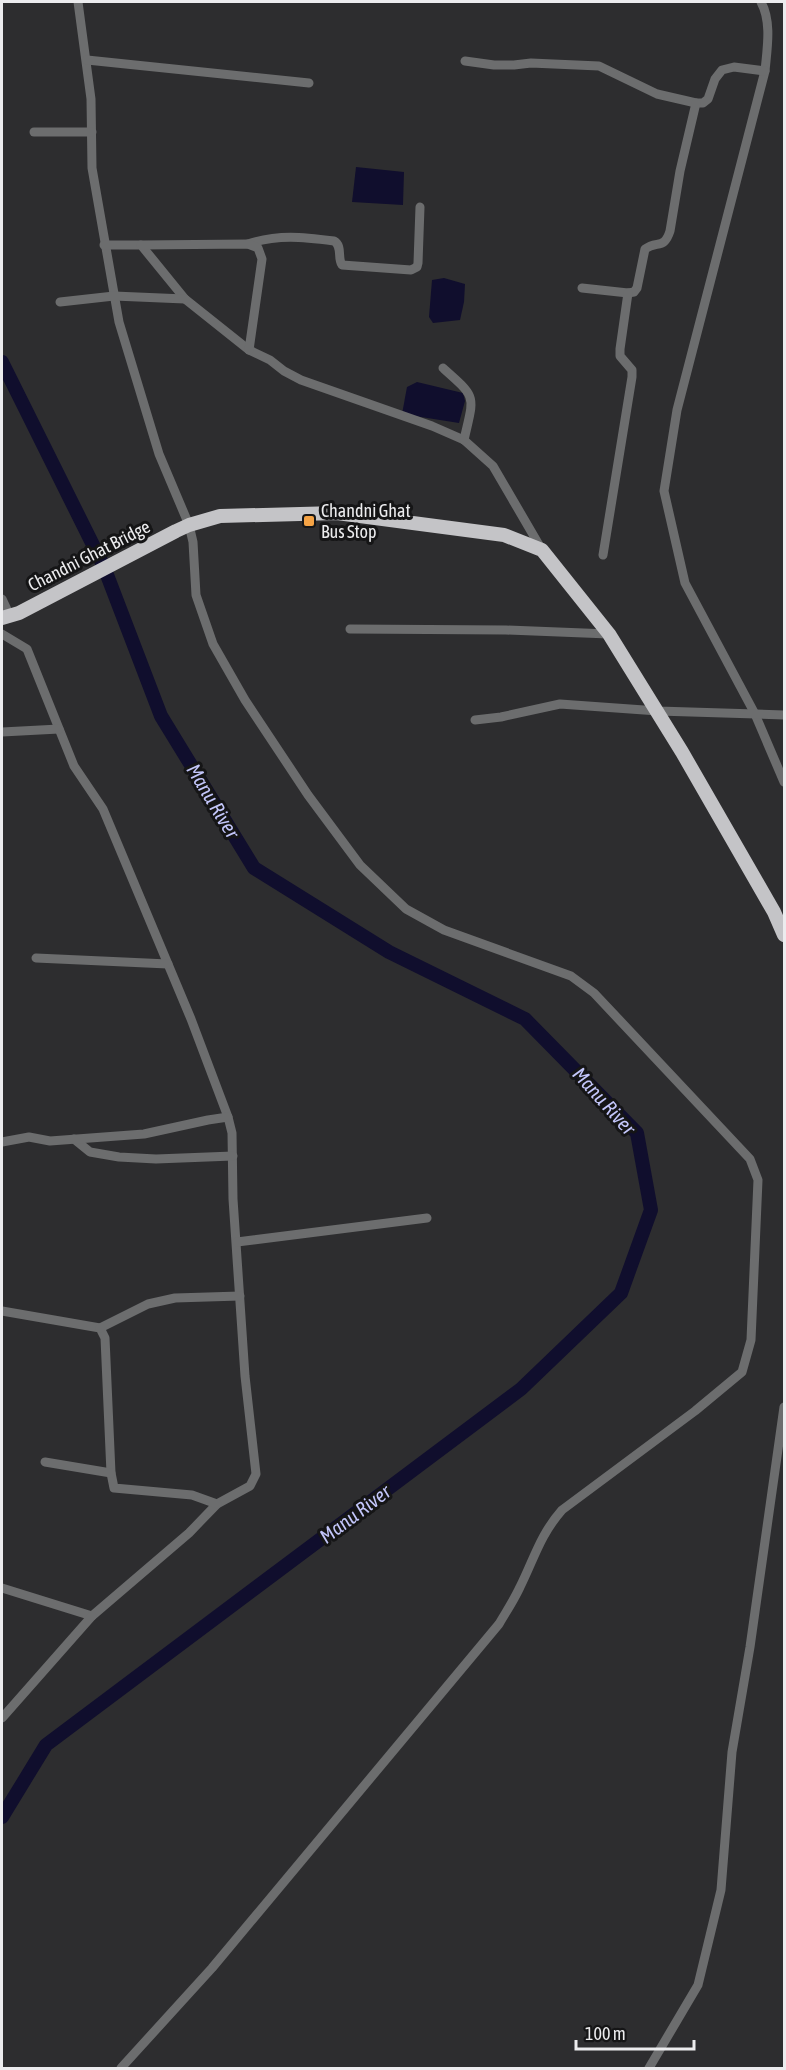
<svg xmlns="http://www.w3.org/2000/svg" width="786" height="2070" viewBox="0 0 786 2070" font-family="'Asap Condensed',sans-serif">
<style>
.water{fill:#100e2d}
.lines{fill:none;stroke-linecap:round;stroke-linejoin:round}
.river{stroke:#100e2d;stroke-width:14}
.minor{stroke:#6c6d6e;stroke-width:9}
.highway{stroke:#c4c4c7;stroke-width:14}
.poi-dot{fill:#f5a345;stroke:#151516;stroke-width:2}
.labels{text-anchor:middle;stroke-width:6;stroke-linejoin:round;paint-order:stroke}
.poi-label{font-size:18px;fill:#ececee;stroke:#151516;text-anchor:start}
.street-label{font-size:18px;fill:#ececee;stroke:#151516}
.water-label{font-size:20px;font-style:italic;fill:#c3c6fa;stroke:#151516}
</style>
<rect width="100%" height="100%" fill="#2d2d2f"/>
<g class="water">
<path d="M 356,167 L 404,172 L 403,205 L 352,202 Z"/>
<path d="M 444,278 L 465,284 L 464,302 L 460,320 L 433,323 L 429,317 L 432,280 Z"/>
<path d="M 417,382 L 463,393 L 465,401 L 459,423 L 402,414 L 407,387 Z"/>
</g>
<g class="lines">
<path class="river" d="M 2,362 L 104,567 L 161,716 L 254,868 L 389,952 L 525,1019 L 637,1133 L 651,1210 L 621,1293 L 521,1389 L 46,1745 L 2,1817"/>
<g class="minor">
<path d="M 78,2 L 91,99 L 92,168 L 119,322 L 159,454 L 189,525 L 193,542 L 196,595 L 213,644 L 245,700 L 308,795 L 360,865 L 406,909 L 444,930 L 571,976 L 594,993 L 750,1159 L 758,1180 L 751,1340 L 742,1372 L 695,1411 L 562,1510 C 540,1535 534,1559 520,1587 C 514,1600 506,1612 499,1624 L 212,1968 L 121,2068"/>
<path d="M 761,2 C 772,22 767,49 765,71 L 677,410 L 664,491 L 685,583 L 755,714 L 784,782"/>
<path d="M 87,60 L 309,83"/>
<path d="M 465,61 L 494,65 L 514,65 L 531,63 L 599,66 L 657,94 L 696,103 L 703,103 L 708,99 L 715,79 L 722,70 L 734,67 L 765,71"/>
<path d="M 34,132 L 92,132"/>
<path d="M 248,244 C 278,234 303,237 334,241 C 343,246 337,258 342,265 L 411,270 L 417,267 L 418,263 L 420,207"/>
<path d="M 104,245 L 141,245 L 185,299 L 249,350 L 270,360 L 284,371 L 301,380 L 432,426 L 464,440 L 493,466 L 542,550"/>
<path d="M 141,245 L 248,244 L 258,248 L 262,259 L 249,350"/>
<path d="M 582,288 L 628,293 L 634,292 L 637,288 L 645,249 C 657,240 664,250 670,231 L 680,171 L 696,103"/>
<path d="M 60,302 L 114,296 L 185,299"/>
<path d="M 443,368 C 478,399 474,395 464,440"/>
<path d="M 603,555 L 632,377 L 632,370 L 620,356 L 620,349 L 628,293"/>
<path d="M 2,599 L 10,616"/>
<path d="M 350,629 L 506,630 L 609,634"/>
<path d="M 2,634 L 27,649 L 74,766 L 103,809 L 191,1019 L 228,1117 L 232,1133 L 233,1199 L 245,1376 L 256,1474 L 250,1486 L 217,1504 L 189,1533 L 92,1616 L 2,1588"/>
<path d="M 475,720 L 501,717 L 560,704 L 658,711 L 784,715"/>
<path d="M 2,732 L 59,729"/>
<path d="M 36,958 L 168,964"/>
<path d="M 74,1139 L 90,1152 L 119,1157 L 156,1159 L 233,1156"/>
<path d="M 2,1142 L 29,1137 L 50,1141 L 144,1134 L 208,1120 L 228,1117"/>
<path d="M 237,1242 L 427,1218"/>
<path d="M 2,1311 L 100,1328 L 105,1338 L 111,1473 L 114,1488 L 192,1495 L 217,1504"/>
<path d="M 100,1328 L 148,1304 L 175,1298 L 240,1296"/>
<path d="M 45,1462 L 111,1473"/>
<path d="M 2,1718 L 92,1616"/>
<path d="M 649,2068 L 698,1985 L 721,1890 L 732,1752 L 750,1647 L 784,1407"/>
</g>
<path class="highway" d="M 2,618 L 19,613 L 176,531 L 189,525 L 220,516 L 337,513 L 504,535 L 542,550 L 609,634 L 682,752 L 774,912 L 784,935"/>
</g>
<rect class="poi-dot" x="303" y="515" width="12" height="12" rx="3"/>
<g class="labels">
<g class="poi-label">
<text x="321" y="517">Chandni Ghat<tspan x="321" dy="21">Bus Stop</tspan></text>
</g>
<g class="street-label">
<text transform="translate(89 556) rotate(-27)" y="6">Chandni Ghat Bridge</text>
</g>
<g class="water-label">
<text transform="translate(213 801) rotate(59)" y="7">Manu River</text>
<text transform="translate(604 1101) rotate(48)" y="7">Manu River</text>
<text transform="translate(355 1514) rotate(-37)" y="7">Manu River</text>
</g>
</g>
<rect width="786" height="2070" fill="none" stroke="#ececee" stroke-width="6"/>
<path d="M576 2040v9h118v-9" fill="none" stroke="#ececee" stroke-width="3"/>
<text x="585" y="2040" font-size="18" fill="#ececee" stroke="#151516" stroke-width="4.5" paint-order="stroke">100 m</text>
</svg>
